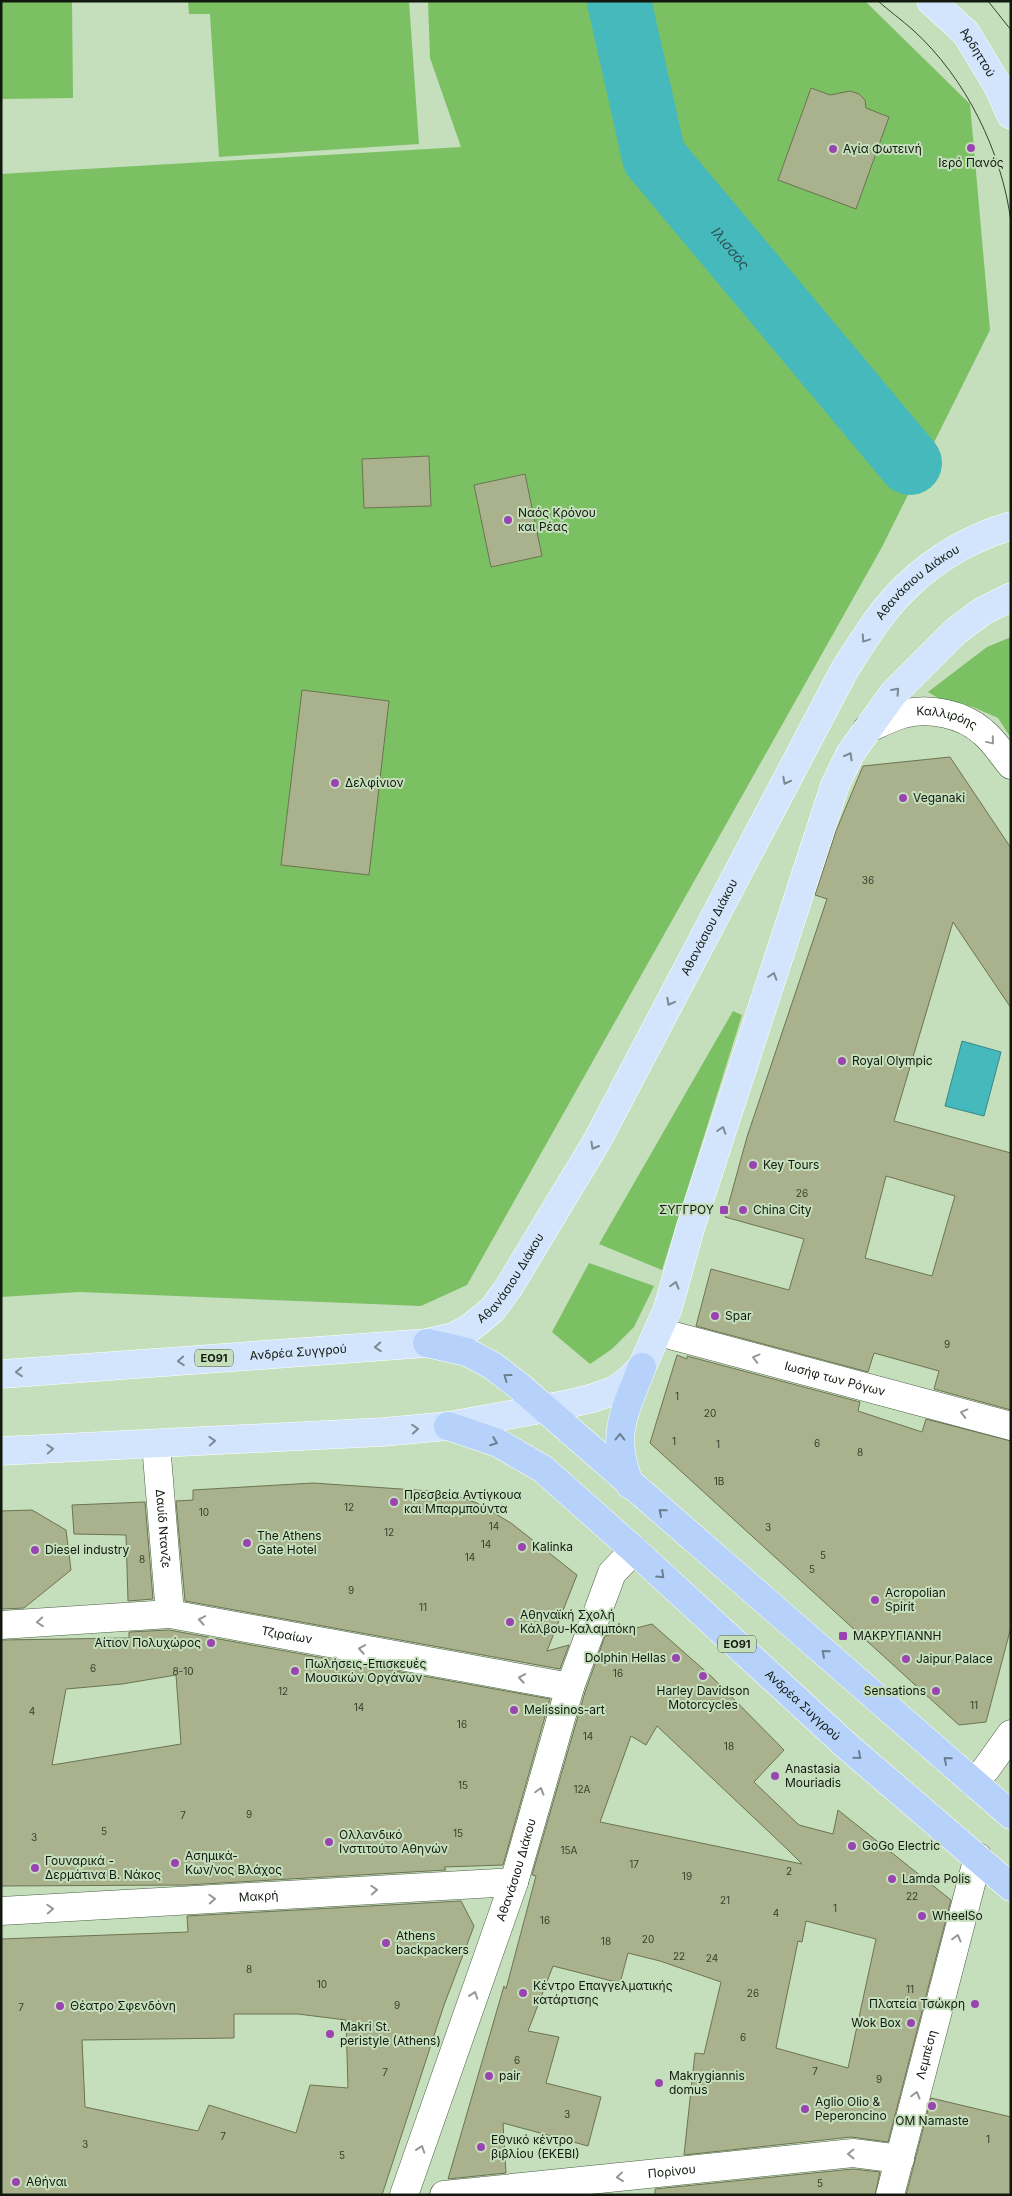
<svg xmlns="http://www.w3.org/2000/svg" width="1012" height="2196" viewBox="0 0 1012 2196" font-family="Inter,sans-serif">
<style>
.green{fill:#7cc064}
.water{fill:#45b9bc;stroke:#358988}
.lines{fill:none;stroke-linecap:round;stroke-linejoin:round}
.river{stroke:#45b9bc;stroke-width:64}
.building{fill:#a9b28c;stroke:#6c7451;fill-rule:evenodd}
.minor-casing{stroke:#4a6043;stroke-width:29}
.major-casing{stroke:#fff;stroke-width:29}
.highway-casing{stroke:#fff;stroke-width:29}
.minor{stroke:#fff;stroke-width:28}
.major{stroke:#d3e4fd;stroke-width:28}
.highway{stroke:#b6d2fb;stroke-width:28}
.tram{stroke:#364232;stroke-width:1}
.oneway{stroke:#7c8991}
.oneway2{stroke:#949893}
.oneway3{stroke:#6c7f90}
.poi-dot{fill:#9944b1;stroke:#c5debc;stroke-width:2}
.labels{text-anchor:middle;stroke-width:4;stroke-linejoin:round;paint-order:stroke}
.number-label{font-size:10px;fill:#373f2e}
.shield{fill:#c5debc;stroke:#475442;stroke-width:1}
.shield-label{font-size:11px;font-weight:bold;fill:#11190e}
.street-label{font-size:12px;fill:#11190e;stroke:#c5debc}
.poi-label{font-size:12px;fill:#11190e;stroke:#c5debc;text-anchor:start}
.water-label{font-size:14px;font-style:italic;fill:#2d5051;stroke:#c5debc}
</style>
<rect width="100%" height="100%" fill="#c5debc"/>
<g class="green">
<path d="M 1,1 L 72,1 L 73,98 L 1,99 Z"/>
<path d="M 188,1 L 409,1 L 419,144 L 219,157 L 210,14 L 189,14 Z"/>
<path d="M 428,1 L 865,1 L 970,104 L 990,330 L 882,547 L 467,1285 L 421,1306 L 79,1292 L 1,1297 L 1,174 L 461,147 L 430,58 Z"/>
<path d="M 1011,637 L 1011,738 L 998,718 L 973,707 L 945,702 L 928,692 L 987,647 Z"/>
<path d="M 733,1011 L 742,1015 L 662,1270 L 599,1244 Z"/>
<path d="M 589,1263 L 654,1286 L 634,1327 L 612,1349 L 590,1364 L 552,1332 Z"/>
</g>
<path class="water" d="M 962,1041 L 1001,1052 L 984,1116 L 945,1106 Z"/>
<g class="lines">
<path class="river" id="s1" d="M 619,1 L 654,157 L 910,463"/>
</g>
<g class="building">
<path d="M 811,88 L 830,95 L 850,91 L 859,94 L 865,100 L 866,108 L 889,117 L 856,209 L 778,180 Z"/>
<path d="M 429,456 L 431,506 L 364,508 L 362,459 Z"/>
<path d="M 525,474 L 542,556 L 491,567 L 474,485 Z"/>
<path d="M 302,690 L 389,701 L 369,875 L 281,865 Z"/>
<path d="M 950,757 L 1011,848 L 1011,1008 L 953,922 L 894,1121 L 1011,1153 L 1011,1410 L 934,1389 L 939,1371 L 874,1353 L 868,1372 L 696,1326 L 711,1269 L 789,1290 L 804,1239 L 725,1217 L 747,1137 L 827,899 L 815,895 L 836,831 L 863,766 ZM 886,1176 L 955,1196 L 932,1276 L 865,1258 Z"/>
<path d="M 677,1355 L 687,1359 L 687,1356 L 860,1402 L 858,1411 L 922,1432 L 926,1419 L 1011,1441 L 1011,1627 L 986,1722 L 959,1725 L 650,1443 Z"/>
<path d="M 313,1483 L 445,1492 L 477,1503 L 511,1523 L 577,1575 L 547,1651 L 569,1645 L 560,1669 L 185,1601 L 176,1501 L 193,1500 L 193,1490 Z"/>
<path d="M 145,1502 L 153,1599 L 128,1601 L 126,1535 L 74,1534 L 72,1505 Z"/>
<path d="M 32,1510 L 66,1530 L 71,1570 L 24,1608 L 1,1609 L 1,1511 Z"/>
<path d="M 652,1624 L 712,1677 L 784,1750 L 754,1782 L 799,1825 L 833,1834 L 838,1810 L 951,1900 L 888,2142 L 851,2137 L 684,2155 L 695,2053 L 704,2054 L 721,1982 L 660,1961 L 628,1953 L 620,1983 L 553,1966 L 528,2031 L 559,2037 L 546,2083 L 601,2097 L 588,2146 L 503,2123 L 506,2173 L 448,2179 L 504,1986 L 506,1989 L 536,1876 L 532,1875 L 585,1692 L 605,1636 ZM 657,1726 L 787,1849 L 802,1864 L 600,1822 L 631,1736 L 646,1745 ZM 806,1921 L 876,1939 L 848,2068 L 776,2048 L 798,1941 L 802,1942 Z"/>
<path d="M 169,1630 L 550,1699 L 503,1865 L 444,1867 L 446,1870 L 186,1885 L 1,1886 L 1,1640 L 129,1638 L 129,1632 ZM 176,1675 L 181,1744 L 52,1765 L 66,1689 L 122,1684 Z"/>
<path d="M 461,1901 L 474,1926 L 444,2005 L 382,2195 L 1,2195 L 1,1939 L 188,1932 L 187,1916 ZM 234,2014 L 298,2014 L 346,2020 L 348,2088 L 310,2085 L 296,2133 L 209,2105 L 198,2131 L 85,2107 L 82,2040 L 234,2038 Z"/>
<path d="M 931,2098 L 1011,2117 L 1011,2195 L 906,2195 Z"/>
<path d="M 853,2169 L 880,2172 L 875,2195 L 655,2195 L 655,2189 Z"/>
</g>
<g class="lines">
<g class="minor-casing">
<g id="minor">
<path id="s2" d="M 867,729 C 878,724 890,718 903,714 C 929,707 963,714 983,732 C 994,741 1002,754 1011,765"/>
<path id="s3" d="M 659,1332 L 1011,1426"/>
<path id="s4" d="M 156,1444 L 170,1614"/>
<path id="s5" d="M 1,1625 L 170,1614 L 570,1687"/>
<path d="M 973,1782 L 986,1769 L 1011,1734"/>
<path id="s6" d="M 1,1911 L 514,1882"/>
<path id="s7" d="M 404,2195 L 514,1882 L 570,1687 L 612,1573 L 634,1550"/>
<path id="s8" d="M 444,2195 L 853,2153 L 900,2159"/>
<path id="s9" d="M 890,2195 L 978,1857"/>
</g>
</g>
<g class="major-casing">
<g id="major">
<path id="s10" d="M 931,1 L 966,33 L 998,86 L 1011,115"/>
<path id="s11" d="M 1,1374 L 427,1343 L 453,1337 L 470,1328 L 492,1310 L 509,1287 L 597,1141 L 845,669 C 864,640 882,609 908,585 C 937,558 973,537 1011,526"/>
<path d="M 1,1451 L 383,1432 L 448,1426 L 564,1405 L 593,1398 L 613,1391 L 628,1381 L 642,1367 L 668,1308 L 690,1229 L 835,785 L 850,754 L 893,694 L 956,631 L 983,611 L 1011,597"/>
</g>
</g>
<g class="highway-casing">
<g id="highway">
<path d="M 427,1343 L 467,1352 L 493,1366 L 519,1386 L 1011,1815"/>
<path id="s12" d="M 448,1426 L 498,1443 L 543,1469 L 634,1550 L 848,1747 L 1011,1887"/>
<path d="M 630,1485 C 610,1433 624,1415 642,1367"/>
</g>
</g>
<use href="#minor" class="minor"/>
<use href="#major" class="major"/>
<use href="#highway" class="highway"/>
<g class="tram">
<path d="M 878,1 C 889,11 902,20 913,30 C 966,78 1002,152 1011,222"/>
<path d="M 988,1 L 1011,30"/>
</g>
</g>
<defs><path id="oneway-chevron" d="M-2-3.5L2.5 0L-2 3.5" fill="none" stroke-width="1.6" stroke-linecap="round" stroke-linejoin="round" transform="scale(1.25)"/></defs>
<g class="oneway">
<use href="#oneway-chevron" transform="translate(865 639) rotate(124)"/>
<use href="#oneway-chevron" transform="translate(896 691) rotate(-48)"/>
<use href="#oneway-chevron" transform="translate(849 756) rotate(-61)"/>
<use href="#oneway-chevron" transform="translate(786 781) rotate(118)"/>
<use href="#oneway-chevron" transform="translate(773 976) rotate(-72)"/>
<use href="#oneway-chevron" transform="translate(670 1002) rotate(118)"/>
<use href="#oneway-chevron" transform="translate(722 1130) rotate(-72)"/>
<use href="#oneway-chevron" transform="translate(594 1146) rotate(120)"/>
<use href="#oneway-chevron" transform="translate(675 1285) rotate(-74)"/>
<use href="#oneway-chevron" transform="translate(378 1347) rotate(176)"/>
<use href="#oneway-chevron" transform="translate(181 1361) rotate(176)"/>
<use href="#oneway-chevron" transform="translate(19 1372) rotate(176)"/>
<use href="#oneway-chevron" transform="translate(415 1429) rotate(-5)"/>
<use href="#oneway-chevron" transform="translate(212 1441) rotate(-3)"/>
<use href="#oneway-chevron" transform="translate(50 1449) rotate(-3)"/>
</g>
<g class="oneway2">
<use href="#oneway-chevron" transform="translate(991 741) rotate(50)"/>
<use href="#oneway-chevron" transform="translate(756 1358) rotate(-165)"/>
<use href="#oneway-chevron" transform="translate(964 1413) rotate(-165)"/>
<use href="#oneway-chevron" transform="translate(202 1620) rotate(-170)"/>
<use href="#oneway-chevron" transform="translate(40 1622) rotate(176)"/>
<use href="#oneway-chevron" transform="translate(362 1649) rotate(-170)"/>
<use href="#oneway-chevron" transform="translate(522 1678) rotate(-170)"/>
<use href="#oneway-chevron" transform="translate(540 1791) rotate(-74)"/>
<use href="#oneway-chevron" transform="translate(374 1890) rotate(-3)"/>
<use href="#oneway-chevron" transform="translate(212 1899) rotate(-3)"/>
<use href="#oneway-chevron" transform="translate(50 1909) rotate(-3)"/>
<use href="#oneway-chevron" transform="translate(957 1938) rotate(-75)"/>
<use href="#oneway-chevron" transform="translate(474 1995) rotate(-71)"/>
<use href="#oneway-chevron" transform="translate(916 2095) rotate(-75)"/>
<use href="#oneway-chevron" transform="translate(421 2149) rotate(-71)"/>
<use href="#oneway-chevron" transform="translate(851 2154) rotate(179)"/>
<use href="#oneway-chevron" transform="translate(620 2177) rotate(174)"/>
</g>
<g class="oneway3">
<use href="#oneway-chevron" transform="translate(507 1377) rotate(-144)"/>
<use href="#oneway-chevron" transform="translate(620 1437) rotate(-89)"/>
<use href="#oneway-chevron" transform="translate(494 1442) rotate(21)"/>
<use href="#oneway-chevron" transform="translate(662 1512) rotate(-139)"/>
<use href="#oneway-chevron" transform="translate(661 1575) rotate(43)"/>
<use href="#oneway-chevron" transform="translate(825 1653) rotate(-139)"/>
<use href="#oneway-chevron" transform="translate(858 1756) rotate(40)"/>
<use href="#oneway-chevron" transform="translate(947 1760) rotate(-139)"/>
</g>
<g class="poi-dot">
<circle cx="971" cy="148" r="5"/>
<circle cx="833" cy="149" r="5"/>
<circle cx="508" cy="520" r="5"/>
<circle cx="335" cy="783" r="5"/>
<circle cx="903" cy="798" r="5"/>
<circle cx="842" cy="1061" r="5"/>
<circle cx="753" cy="1165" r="5"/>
<rect x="719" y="1205" width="10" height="10" rx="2.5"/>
<circle cx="743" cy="1210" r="5"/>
<circle cx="715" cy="1316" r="5"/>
<circle cx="394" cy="1502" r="5"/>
<circle cx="247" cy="1543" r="5"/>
<circle cx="522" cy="1547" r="5"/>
<circle cx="35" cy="1550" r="5"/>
<circle cx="875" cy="1600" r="5"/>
<circle cx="510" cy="1622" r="5"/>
<rect x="838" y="1631" width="10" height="10" rx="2.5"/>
<circle cx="211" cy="1643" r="5"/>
<circle cx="676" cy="1658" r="5"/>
<circle cx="906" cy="1659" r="5"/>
<circle cx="295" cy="1671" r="5"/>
<circle cx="703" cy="1676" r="5"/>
<circle cx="936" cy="1691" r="5"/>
<circle cx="514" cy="1710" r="5"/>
<circle cx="775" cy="1776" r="5"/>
<circle cx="329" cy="1842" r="5"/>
<circle cx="852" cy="1846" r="5"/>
<circle cx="175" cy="1863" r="5"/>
<circle cx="35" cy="1868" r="5"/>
<circle cx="892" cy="1879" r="5"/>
<circle cx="922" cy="1916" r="5"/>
<circle cx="386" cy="1943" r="5"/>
<circle cx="523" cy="1993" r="5"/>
<circle cx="975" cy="2004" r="5"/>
<circle cx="60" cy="2006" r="5"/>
<circle cx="911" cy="2023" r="5"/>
<circle cx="330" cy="2034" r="5"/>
<circle cx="489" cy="2076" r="5"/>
<circle cx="659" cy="2083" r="5"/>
<circle cx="932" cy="2106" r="5"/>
<circle cx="805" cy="2109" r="5"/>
<circle cx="481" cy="2147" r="5"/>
<circle cx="16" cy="2182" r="5"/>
</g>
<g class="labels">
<g class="number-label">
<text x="868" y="884">36</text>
<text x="802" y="1197">26</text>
<text x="947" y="1348">9</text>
<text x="677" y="1400">1</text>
<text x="710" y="1417">20</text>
<text x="674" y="1445">1</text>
<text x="817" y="1447">6</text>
<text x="718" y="1448">1</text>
<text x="860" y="1456">8</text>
<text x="719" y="1485">1Β</text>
<text x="349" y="1511">12</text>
<text x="204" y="1516">10</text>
<text x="494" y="1530">14</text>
<text x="768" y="1531">3</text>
<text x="389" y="1536">12</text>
<text x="486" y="1548">14</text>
<text x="823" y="1559">5</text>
<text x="470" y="1561">14</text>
<text x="142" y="1563">8</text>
<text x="812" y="1573">5</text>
<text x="351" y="1594">9</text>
<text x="423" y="1611">11</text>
<text x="93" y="1672">6</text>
<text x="183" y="1675">8-10</text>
<text x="618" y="1677">16</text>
<text x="283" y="1695">12</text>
<text x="974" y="1709">11</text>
<text x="359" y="1711">14</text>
<text x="32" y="1715">4</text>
<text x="462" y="1728">16</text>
<text x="588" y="1740">14</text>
<text x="729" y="1750">18</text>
<text x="463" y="1789">15</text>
<text x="582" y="1793">12A</text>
<text x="249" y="1818">9</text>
<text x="183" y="1819">7</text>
<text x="104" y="1835">5</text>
<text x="458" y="1837">15</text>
<text x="34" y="1841">3</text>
<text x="569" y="1854">15A</text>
<text x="634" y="1868">17</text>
<text x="789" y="1875">2</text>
<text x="687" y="1880">19</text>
<text x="912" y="1900">22</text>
<text x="725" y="1904">21</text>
<text x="835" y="1912">1</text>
<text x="776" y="1917">4</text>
<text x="545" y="1924">16</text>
<text x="648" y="1943">20</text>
<text x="606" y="1945">18</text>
<text x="679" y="1960">22</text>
<text x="712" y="1962">24</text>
<text x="249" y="1973">8</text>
<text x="322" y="1988">10</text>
<text x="910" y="1993">11</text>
<text x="753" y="1997">26</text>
<text x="397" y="2009">9</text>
<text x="21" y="2011">7</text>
<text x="743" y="2041">6</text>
<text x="517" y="2064">6</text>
<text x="815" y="2075">7</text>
<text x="385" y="2076">7</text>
<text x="879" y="2083">9</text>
<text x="567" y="2118">3</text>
<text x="223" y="2140">7</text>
<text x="988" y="2143">1</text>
<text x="85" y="2148">3</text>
<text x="342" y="2159">5</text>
<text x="820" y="2187">5</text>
</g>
<g class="shield">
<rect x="195" y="1349.5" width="38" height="17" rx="4"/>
<rect x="718" y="1635.5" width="38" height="17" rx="4"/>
</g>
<g class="shield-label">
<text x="214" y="1362">ΕΟ91</text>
<text x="737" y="1648">ΕΟ91</text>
</g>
<g class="street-label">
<text dy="4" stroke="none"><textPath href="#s10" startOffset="70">Αρδηττού</textPath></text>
<text dy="4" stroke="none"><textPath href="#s11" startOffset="1348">Αθανάσιου Διάκου</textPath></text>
<text dy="4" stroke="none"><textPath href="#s2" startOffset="84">Καλλιρόης</textPath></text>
<text dy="4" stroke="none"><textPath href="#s11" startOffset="942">Αθανάσιου Διάκου</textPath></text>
<text dy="4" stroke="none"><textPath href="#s11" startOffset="538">Αθανάσιου Διάκου</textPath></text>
<text dy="4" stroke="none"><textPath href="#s11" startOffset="298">Ανδρέα Συγγρού</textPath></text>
<text dy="4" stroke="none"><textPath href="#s3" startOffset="182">Ιωσήφ των Ρόγων</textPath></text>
<text dy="4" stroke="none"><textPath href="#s4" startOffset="85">Δαυίδ Ντανζε</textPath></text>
<text dy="4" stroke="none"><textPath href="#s5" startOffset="288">Τζιραίων</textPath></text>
<text dy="4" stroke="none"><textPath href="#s12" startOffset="456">Ανδρέα Συγγρού</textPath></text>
<text dy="4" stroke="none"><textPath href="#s7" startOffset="344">Αθανάσιου Διάκου</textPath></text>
<text dy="4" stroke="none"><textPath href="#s6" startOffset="258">Μακρή</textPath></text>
<text dy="4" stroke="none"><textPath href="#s9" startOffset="145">Λεμπέση</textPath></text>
<text dy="4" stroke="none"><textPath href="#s8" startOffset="229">Πορίνου</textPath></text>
</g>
<g class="poi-label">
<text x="843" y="153">Αγία Φωτεινή</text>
<text x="971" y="167" text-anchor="middle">Ιερό Πανός</text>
<text x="518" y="517">Ναός Κρόνου<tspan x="518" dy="14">και Ρέας</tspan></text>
<text x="345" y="787">Δελφίνιον</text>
<text x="913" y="802">Veganaki</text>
<text x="852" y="1065">Royal Olympic</text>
<text x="763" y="1169">Key Tours</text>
<text x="714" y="1214" text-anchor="end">ΣΥΓΓΡΟΥ</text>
<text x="753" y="1214">China City</text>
<text x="725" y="1320">Spar</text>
<text x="404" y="1499">Πρεσβεία Αντίγκουα<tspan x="404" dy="14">και Μπαρμπούντα</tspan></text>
<text x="257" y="1540">The Athens<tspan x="257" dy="14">Gate Hotel</tspan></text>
<text x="532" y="1551">Kalinka</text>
<text x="45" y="1554">Diesel industry</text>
<text x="885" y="1597">Acropolian<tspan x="885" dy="14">Spirit</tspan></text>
<text x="520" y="1619">Αθηναϊκή Σχολή<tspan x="520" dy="14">Κάλβου-Καλαμπόκη</tspan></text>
<text x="853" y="1640">ΜΑΚΡΥΓΙΑΝΝΗ</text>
<text x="201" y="1647" text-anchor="end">Αίτιον Πολυχώρος</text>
<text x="666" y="1662" text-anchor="end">Dolphin Hellas</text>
<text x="916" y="1663">Jaipur Palace</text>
<text x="305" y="1668">Πωλήσεις-Επισκευές<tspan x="305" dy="14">Μουσικών Οργάνων</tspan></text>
<text x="703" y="1695" text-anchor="middle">Harley Davidson<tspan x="703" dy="14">Motorcycles</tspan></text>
<text x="926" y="1695" text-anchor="end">Sensations</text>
<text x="524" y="1714">Melissinos-art</text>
<text x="785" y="1773">Anastasia<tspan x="785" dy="14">Mouriadis</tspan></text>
<text x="339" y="1839">Ολλανδικό<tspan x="339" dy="14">Ινστιτούτο Αθηνών</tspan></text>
<text x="862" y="1850">GoGo Electric</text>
<text x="185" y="1860">Ασημικά-<tspan x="185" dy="14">Κων/νος Βλάχος</tspan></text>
<text x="45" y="1865">Γουναρικά -<tspan x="45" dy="14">Δερμάτινα Β. Νάκος</tspan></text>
<text x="902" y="1883">Lamda Polis</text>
<text x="932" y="1920">WheelSo</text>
<text x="396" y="1940">Athens<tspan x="396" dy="14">backpackers</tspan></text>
<text x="533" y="1990">Κέντρο Επαγγελματικής<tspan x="533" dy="14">κατάρτισης</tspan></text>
<text x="965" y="2008" text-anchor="end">Πλατεία Τσώκρη</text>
<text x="70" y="2010">Θέατρο Σφενδόνη</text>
<text x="901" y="2027" text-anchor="end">Wok Box</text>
<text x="340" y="2031">Makri St.<tspan x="340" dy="14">peristyle (Athens)</tspan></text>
<text x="499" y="2080">pair</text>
<text x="669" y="2080">Makrygiannis<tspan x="669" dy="14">domus</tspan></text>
<text x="815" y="2106">Aglio Olio &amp;<tspan x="815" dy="14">Peperoncino</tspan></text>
<text x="932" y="2125" text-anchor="middle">OM Namaste</text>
<text x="491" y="2144">Εθνικό κέντρο<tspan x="491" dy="14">βιβλίου (ΕΚΕΒΙ)</tspan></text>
<text x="26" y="2186">Αθήναι</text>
</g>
<g class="water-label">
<text dy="5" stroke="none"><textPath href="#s1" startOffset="279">Ιλισσός</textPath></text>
</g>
</g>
<rect width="1012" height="2196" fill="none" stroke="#11190e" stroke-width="5"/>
</svg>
